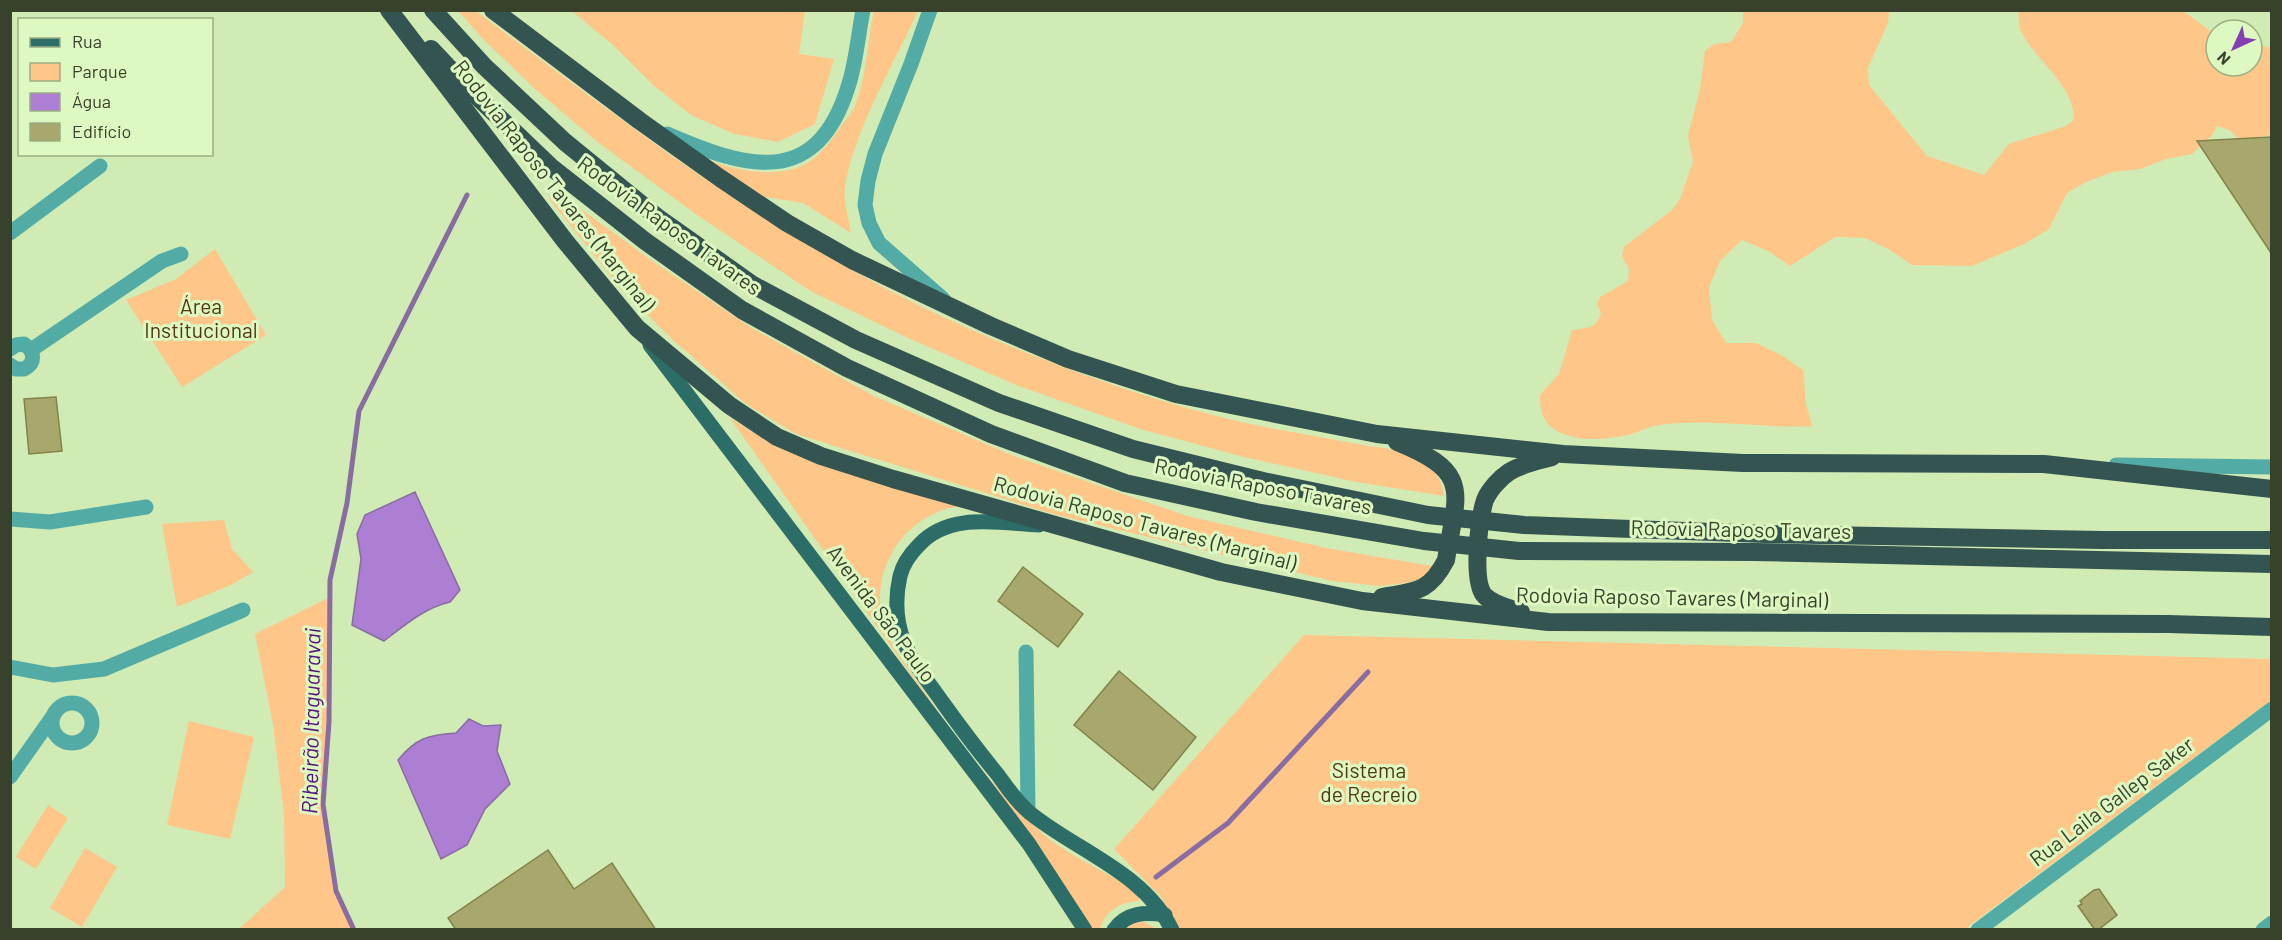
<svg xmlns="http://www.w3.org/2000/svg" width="2282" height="940" viewBox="0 0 2282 940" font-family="Barlow,sans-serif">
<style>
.green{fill:#fec689}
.water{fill:#ac7ed4;stroke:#896ca1;stroke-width:1.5}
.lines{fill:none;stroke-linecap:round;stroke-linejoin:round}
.stream{stroke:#896ca1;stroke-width:5}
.building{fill:#a8a86e;stroke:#82824a;stroke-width:1.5}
.minor{stroke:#52aca5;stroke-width:15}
.major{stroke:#2d6d68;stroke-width:15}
.highway{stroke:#335450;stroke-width:18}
.labels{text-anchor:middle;stroke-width:6;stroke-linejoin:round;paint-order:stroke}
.street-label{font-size:21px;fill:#37412b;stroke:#def8c1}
.park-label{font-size:21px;fill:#533612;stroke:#def8c1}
.water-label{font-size:22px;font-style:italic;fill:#54137b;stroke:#def8c1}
</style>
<rect width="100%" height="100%" fill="#d1ebb4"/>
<g class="green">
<path d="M 458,11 L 476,11 C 592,98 709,189 836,261 C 929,315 1029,357 1131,391 C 1183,408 1238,423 1292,432 C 1318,437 1343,441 1369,446 C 1384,448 1403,450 1418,457 C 1432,463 1443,481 1444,496 L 1356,482 L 1240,456 L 1140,429 L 1016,385 L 908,338 L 812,292 L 697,215 L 596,141 L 535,89 L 482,38 Z"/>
<path d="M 572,11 L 805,11 L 799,54 L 834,59 L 815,124 L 778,142 L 734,134 L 691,115 L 652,84 L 615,47 Z"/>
<path d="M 874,11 L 918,11 C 895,62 853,132 845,187 C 843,201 849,219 851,233 L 803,203 L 759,196 L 709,160 C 737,172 785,180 812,160 C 823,151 834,137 842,125 C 846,119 852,113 855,106 C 867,77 867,41 874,11 Z"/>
<path d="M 1743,11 L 1889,11 L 1888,23 L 1868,68 L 1869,85 L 1927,156 L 1984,175 L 2009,144 L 2066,126 L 2074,120 C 2074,85 2037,62 2022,33 C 2018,27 2019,17 2018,11 L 2183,11 L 2216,35 L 2216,66 L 2252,66 L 2252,43 L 2271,48 L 2271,135 L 2240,140 L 2229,130 L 2217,126 L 2213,134 L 2192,154 L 2166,159 L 2140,169 L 2112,172 L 2086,182 L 2067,193 L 2049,229 L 2024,244 L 1972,266 L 1912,265 L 1890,250 L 1865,238 L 1835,237 L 1790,266 L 1768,251 L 1742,240 L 1720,261 L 1709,287 L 1712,320 L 1726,343 L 1756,343 L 1781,355 L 1803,370 L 1806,404 L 1812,426 C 1760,429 1706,417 1654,426 C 1645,428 1637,433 1628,435 C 1609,439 1583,442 1564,434 C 1545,427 1540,415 1540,395 L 1559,374 L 1572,330 C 1586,328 1596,329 1601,313 L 1597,304 L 1600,297 L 1628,281 L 1629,269 L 1622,256 L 1624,247 L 1672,210 L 1680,199 L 1693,162 L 1688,136 L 1700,89 L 1705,51 L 1714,44 L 1731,42 L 1743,23 Z"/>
<path d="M 549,192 L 557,192 L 654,262 L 750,327 L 874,396 L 1014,456 L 1187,516 L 1326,548 L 1432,566 L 1423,578 L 1407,583 L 1380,586 L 1332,581 L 1053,514 L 796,434 L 746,404 L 673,340 L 622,290 L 550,200 Z"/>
<path d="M 215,249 L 266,335 L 182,387 L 126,300 L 176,279 Z"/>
<path d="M 730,418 L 777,447 L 806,459 L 963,506 C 956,507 947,508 940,511 C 896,528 871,576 883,622 C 890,646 906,665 920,685 C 956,739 993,789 1042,833 C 1067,855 1103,870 1131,888 L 1139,896 L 1139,901 C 1120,902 1105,911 1100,929 L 1090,929 Z"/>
<path d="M 224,520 L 232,549 L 253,572 L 231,585 L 177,607 L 162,524 Z"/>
<path d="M 330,597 L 329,705 L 323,804 L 336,891 L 354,929 L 239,929 L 285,887 L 284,814 L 273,724 L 255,634 Z"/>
<path d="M 1304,635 L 2271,659 L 2271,700 L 1965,929 L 1179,929 L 1161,897 L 1114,849 Z"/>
<path d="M 189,721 L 254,737 L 230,839 L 167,825 Z"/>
<path d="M 48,805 L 68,818 L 36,869 L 16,857 Z"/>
<path d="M 85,848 L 117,867 L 82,927 L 50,908 Z"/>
<path d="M 1135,922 L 1144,922 L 1157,929 L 1124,930 Z"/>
</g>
<g class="water">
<path d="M 415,492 L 460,590 L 450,602 C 424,608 405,625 384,641 L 352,625 L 361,559 L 357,534 L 365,515 Z"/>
<path d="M 469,719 L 483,726 L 501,725 L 497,751 L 510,784 L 485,809 L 467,845 L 441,859 L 398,760 C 416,738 428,735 456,733 Z"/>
</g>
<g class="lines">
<g class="stream">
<path d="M 1156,877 L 1228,823 L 1368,672"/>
<path d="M 354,930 L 336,891 L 323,804 L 329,722 L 330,580 L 347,503 L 359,411 L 467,195"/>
</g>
</g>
<g class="building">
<path d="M 2271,137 L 2271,253 L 2197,141 Z"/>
<path d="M 56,397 L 62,451 L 29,454 L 24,399 Z"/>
<path d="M 1023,567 L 1083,614 L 1058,647 L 998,601 Z"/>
<path d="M 1119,671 L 1196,737 L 1153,790 L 1074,725 Z"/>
<path d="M 548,850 L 574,889 L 612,863 L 656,930 L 456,930 L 448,918 Z"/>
<path d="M 2099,889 L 2117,915 L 2098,930 L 2095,930 L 2078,906 L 2082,904 L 2080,901 L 2094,890 Z"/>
</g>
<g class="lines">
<g class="minor">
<path d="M 930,10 L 911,64 L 875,154 L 868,181 L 865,205 L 869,223 L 879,243 L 943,299"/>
<path d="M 667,134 C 745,168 816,190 848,87 C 856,63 858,36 863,10"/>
<path d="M 10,233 L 100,166"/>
<path d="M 10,349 L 16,345 L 24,344 C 35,351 36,363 24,369 L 16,369 L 10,365"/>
<path d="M 31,350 L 162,261 L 181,254"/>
<path d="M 2116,465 L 2272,467"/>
<path d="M 10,519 L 50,522 L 146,507"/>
<path d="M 1026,652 L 1028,811"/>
<path d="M 10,667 L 53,675 L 104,669 L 243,610"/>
<circle cx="72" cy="723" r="20"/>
<path d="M 10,777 L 53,716"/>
<path d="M 1978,930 L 2272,709"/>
<path d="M 2263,930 L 2272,923"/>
</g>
<g class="major">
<path d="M 650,345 L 1029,844 L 1085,930"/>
<path d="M 1039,525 C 998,523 949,512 919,545 C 910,554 903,564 900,576 C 895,598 896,621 904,642 C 913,664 930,684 943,703 C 961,728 979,752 998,775 C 1008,789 1017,802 1030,813 C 1077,851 1145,873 1172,930"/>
<path d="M 1114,930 C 1127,912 1145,912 1165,915"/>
</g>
<g class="highway">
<path d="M 389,10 L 565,241 L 637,328 L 729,405 L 777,437 L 821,456 L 893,479 L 1221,572 L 1362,601 L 1548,622 L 2168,624 L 2272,627"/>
<path d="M 433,10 L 484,66 L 565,142 L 657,217 L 753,285 L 856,340 L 999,403 L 1133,449 L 1263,481 L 1428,515 L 1524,525 L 1766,534 L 2102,540 L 2272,540"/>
<path d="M 493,10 L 640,121 L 720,178 L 787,223 L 852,260 L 991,326 L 1068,359 L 1176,394 L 1377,434 L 1563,454 L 1743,463 L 2044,464 L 2272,489"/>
<path d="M 431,49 L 465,85 L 551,167 L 645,241 L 742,310 L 847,368 L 991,434 L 1125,483 L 1256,512 L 1424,541 L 1519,551 L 1755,552 L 2272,564"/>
<path d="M 1382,597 C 1415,591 1429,593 1446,560 C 1457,491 1473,473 1397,442"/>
<path d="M 1521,612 C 1510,608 1493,605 1484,595 C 1472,580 1479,518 1485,500 C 1489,490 1500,478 1509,472 C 1521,464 1538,461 1552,457"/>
</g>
</g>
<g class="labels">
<g class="street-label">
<text transform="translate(554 186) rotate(52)" y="7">Rodovia Raposo Tavares (Marginal)</text>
<text transform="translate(669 226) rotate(36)" y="7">Rodovia Raposo Tavares</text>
<text transform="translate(1263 487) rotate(11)" y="7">Rodovia Raposo Tavares</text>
<text transform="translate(1145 524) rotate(15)" y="7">Rodovia Raposo Tavares (Marginal)</text>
<text transform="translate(1741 530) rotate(1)" y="7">Rodovia Raposo Tavares</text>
<text transform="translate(1672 598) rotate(1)" y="7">Rodovia Raposo Tavares (Marginal)</text>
<text transform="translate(881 614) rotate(53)" y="7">Avenida São Paulo</text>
<text transform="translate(2112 802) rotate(-37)" y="7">Rua Laila Gallep Saker</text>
</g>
<g class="park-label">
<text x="201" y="314">Área<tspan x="201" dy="24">Institucional</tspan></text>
<text x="1369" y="778">Sistema<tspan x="1369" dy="24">de Recreio</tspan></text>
</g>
<g class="water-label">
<text transform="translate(311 721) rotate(-89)" y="8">Ribeirão Itaguaravai</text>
</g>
</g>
<rect width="2282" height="940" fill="none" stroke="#37412b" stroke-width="24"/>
<rect x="18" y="18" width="195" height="138" fill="#def8c1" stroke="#9baf85" stroke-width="1.5"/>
<rect x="30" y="38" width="30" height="9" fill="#2d6d68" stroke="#9baf85" stroke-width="1.5"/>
<text x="72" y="48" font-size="18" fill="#37412b">Rua</text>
<rect x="30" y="63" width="30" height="18" fill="#fec689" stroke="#9baf85" stroke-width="1.5"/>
<text x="72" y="78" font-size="18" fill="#37412b">Parque</text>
<rect x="30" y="93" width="30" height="18" fill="#ac7ed4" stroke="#9baf85" stroke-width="1.5"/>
<text x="72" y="108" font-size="18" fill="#37412b">Água</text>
<rect x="30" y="123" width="30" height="18" fill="#a8a86e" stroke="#9baf85" stroke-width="1.5"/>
<text x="72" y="138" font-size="18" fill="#37412b">Edifício</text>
<g transform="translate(2234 48) rotate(225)"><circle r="28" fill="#def8c1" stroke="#9baf85" stroke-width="1.5"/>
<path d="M0-4.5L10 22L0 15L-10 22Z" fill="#833fb3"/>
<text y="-9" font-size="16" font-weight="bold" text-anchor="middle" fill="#37412b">N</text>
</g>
</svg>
